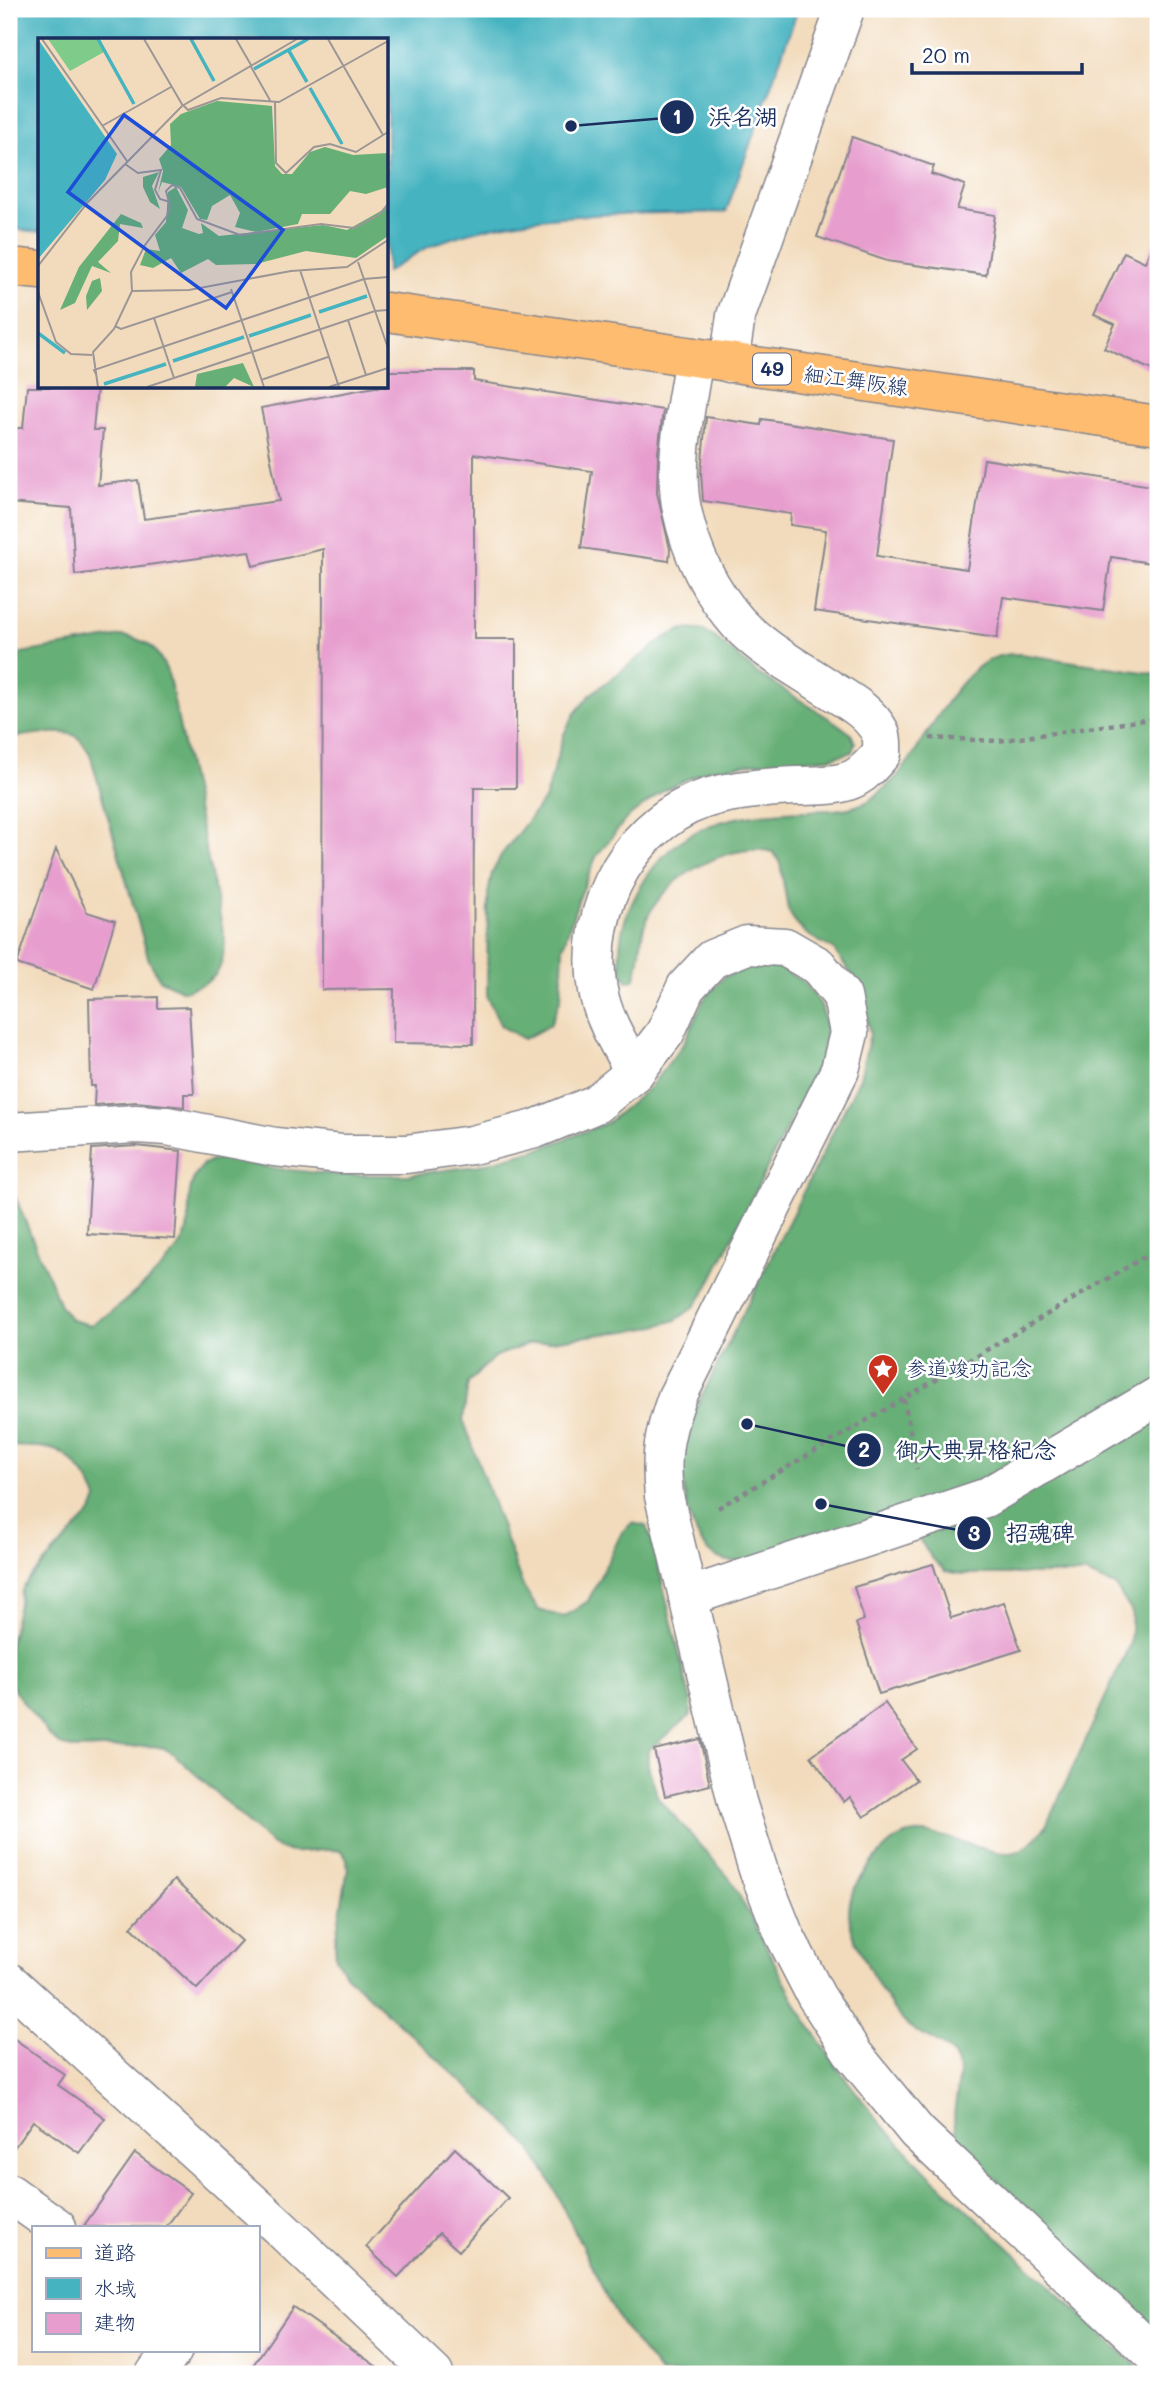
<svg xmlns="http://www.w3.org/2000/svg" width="1167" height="2383" viewBox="0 0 1167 2383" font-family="Mali,'Klee One',sans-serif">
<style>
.forest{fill:#66af76;stroke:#406f6a;stroke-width:2}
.water{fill:#45b3c0;stroke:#30718f;stroke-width:2}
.building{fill:#e79ecf}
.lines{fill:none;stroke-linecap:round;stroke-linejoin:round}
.minor-casing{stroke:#86858d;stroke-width:41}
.major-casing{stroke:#86858d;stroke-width:41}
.path{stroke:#86858d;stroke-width:4.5;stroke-dasharray:5 5;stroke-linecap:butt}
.minor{stroke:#fff;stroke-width:38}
.major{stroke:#febc70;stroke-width:38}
.labels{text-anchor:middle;stroke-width:5;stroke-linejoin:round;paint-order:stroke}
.shield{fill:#fff;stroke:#5f6d8e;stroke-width:2}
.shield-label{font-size:19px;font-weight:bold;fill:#1b2f5e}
.street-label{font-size:21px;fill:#1b2f5e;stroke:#fff}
.poi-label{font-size:21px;fill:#1b2f5e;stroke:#fff;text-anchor:start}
.inset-river{fill:none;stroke:#45b3c0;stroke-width:3.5}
.inset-road{fill:none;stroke:#9c9696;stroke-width:2}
.view{fill:#1d4ed8;fill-opacity:0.15;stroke:#1d4ed8;stroke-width:3.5}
.inset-edge{fill:none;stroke:#1b2f5e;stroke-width:3.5}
.leader{fill:none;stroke:#1b2f5e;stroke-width:2.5}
.callout-dot{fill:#1b2f5e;stroke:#fff;stroke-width:2.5}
.mark-label{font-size:21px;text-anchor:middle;font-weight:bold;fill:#fff}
.callout-label{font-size:23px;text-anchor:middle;font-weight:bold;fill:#1b2f5e;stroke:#fff;stroke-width:5;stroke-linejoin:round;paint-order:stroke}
</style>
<rect width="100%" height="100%" fill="#fff"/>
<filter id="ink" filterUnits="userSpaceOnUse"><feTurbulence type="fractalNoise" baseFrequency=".0143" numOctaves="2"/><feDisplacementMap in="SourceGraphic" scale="14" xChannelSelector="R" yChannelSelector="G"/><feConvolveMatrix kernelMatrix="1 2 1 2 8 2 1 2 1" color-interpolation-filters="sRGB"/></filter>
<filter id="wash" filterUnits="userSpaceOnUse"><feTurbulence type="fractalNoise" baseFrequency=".00686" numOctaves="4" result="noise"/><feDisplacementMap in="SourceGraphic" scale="28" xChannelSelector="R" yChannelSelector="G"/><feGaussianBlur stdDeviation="1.57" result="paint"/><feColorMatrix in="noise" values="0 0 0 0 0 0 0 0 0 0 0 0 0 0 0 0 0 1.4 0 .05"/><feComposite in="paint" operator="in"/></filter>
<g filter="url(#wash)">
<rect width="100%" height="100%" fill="#f2dbbc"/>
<g class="forest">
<path d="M 684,629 L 702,630 L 717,639 L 757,673 L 838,724 L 851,734 L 855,743 L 852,752 L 830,758 L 753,763 L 707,770 L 664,790 L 626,819 L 596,857 L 578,901 L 563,947 L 561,998 L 550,1025 L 524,1039 L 501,1026 L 487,997 L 488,894 L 492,873 L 502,854 L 545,798 L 564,734 L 575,713 L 591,694 L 666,637 Z"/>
<path d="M 122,636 C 150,640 156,648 168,673 L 225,940 C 222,975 216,980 184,991 L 160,980 L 149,960 L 90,754 C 86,748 82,740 76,736 C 63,729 23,735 9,739 L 9,655 Z"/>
<path d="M 1020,654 L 1158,674 L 1158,2330 L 971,2156 C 967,2149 960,2141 957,2134 C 947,2109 968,2078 954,2056 C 943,2040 924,2039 910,2027 C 893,2015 870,1971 861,1952 C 847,1925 843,1903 861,1878 C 897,1827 910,1825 968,1844 C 981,1848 994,1853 1009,1853 C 1026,1853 1036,1838 1046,1826 L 1130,1644 L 1132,1612 L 1115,1586 L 1086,1574 L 962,1574 L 945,1571 L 932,1558 L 911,1527 L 741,1562 C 736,1561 729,1562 724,1560 C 692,1552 682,1493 682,1464 C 682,1444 690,1425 697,1406 L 860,1078 L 870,1034 L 861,987 L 833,949 L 808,935 L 796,924 L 788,910 L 780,863 L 773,852 C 727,840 657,881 644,927 C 639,944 641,963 634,980 L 627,981 C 614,960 621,926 631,905 C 668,826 720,815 801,811 C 820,810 846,812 864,803 C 870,801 876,795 881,791 C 925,759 946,673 999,656 C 1005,654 1013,654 1020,654 Z"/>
<path d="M 751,966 L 779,968 L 804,982 L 821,1005 L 827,1032 L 819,1063 L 707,1289 L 694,1307 L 676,1320 L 649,1328 L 528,1344 L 494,1357 L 468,1383 L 463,1420 L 522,1584 L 538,1610 L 564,1617 L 588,1601 L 622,1532 L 632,1523 L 646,1526 L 652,1540 L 691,1702 L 691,1715 L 648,1750 L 648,1765 L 658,1798 L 731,1880 L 798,2007 L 837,2067 L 881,2124 L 930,2175 L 1145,2374 L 661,2374 L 626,2331 L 610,2304 L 549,2178 L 530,2148 L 509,2125 L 345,1974 L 336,1958 L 335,1942 L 348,1869 L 347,1859 L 341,1851 C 316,1846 296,1860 272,1845 L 174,1754 L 163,1748 L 154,1746 L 76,1749 L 60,1745 L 49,1735 L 14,1690 L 9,1679 L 9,1647 L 22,1590 L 31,1577 L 92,1512 L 97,1499 C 91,1482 76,1460 59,1452 C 45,1445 24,1447 9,1446 L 9,1182 L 60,1305 L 71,1320 L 90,1325 C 113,1314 176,1260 185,1237 C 192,1219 186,1200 192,1183 C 194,1176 200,1170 203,1164 L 224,1157 L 271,1168 L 339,1175 L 408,1175 L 475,1166 L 542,1148 L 607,1123 L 650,1087 L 684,1043 L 704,999 L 724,977 Z"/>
</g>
<path class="water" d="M 9,9 L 798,9 L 726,212 C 630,215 523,208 433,245 C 417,251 402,263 387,272 L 387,40 L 40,40 L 40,232 L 9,229 Z"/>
<g id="blocks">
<g class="building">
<path d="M 852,137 L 934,166 L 931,174 L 965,185 L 957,209 L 995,215 L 986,275 L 887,261 L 817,237 Z"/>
<path d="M 1158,233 L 1158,373 L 1104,348 L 1115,324 L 1094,315 L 1124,252 L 1145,262 Z"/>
<path d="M 387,371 L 474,371 L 474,381 L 663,410 L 658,453 L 657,493 L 670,549 L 669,561 L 581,548 L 592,471 L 474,454 L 474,639 L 516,639 L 516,788 L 474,788 L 473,1044 L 393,1043 L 394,989 L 322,990 L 323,549 L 253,566 L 249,551 L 75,575 L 71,508 L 9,503 L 12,428 L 23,428 L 27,387 L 97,387 L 93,430 L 103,430 L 98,485 L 138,480 L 144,519 L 279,501 L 261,408 L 375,387 L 387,387 Z"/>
<path d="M 706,417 L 761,425 L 762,419 L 893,439 L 877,556 L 967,569 L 984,459 L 1158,487 L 1158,564 L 1111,557 L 1103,611 L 1003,597 L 997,638 L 814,611 L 826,530 L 790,525 L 791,514 L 703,501 L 701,473 Z"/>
<path d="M 56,849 L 87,912 L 115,921 L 94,989 L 17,964 Z"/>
<path d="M 158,997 L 158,1008 L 189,1007 L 194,1094 L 184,1094 L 184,1107 L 137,1102 L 94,1105 L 95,1086 L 91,1086 L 89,999 Z"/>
<path d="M 136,1146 L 181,1151 L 175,1239 L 87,1234 L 92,1149 Z"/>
<path d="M 933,1564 L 951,1618 L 1004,1602 L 1021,1650 L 879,1694 L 856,1623 L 864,1620 L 854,1587 Z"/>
<path d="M 885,1703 L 917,1749 L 901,1760 L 916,1780 L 864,1817 L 850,1797 L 844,1802 L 811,1756 Z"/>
<path d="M 700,1739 L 710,1785 L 665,1796 L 654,1750 Z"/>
<path d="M 174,1880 L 241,1941 L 197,1989 L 131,1927 Z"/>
<path d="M 9,2035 L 65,2075 L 58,2085 L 105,2118 L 79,2153 L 33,2121 L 9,2155 Z"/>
<path d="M 455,2148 L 508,2198 L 459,2251 L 439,2233 L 398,2277 L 366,2247 Z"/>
<path d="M 135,2153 L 191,2193 L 166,2227 L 83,2227 Z"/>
<path d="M 293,2307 L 320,2326 L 387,2374 L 247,2374 Z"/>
</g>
</g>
</g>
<g filter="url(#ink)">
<use href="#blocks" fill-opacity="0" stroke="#86858d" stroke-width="2"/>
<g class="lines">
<g class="minor-casing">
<g id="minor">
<path d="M 729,363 L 736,316 L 845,9"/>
<path d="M 635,1072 C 620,1046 603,1019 598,990 C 583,907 633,815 718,795 C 744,789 770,787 797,786 C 815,785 839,787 855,778 C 866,772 874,762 882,753 C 882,746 883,738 880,732 C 869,711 847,700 828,688 C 798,668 763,650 738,623 C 709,590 691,553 682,510 C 672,464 687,404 694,357"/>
<path d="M 9,1132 L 136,1124 L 167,1126 L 275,1147 L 341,1154 L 406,1154 L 472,1145 L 535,1129 L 596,1104 L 635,1072 L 665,1033 L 686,987 L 712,959 L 747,945 L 785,947 L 818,966 L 842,996 L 849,1033 L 840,1070 L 677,1397 C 663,1436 660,1456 664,1496 L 737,1802 L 758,1869 L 784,1934 L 816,1996 L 854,2055 L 917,2132 L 1158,2358"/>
<path d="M 688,1597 L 985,1498 L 1158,1396"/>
<path d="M 9,1982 L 278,2226 L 434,2374"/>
<path d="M 9,2193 L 57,2227"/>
<path d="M 155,2374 L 173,2350"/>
</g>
</g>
<g class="major-casing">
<g id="major">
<path d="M 9,267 L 40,270"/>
<path d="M 387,312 L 1158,425"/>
</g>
</g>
<g class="path">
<path d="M 930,738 L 998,741 L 1158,718"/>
<path d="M 904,1399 L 917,1469"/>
<path d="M 718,1508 L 1158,1249"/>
</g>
<use href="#minor" class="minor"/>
<use href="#major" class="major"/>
</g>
</g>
<defs>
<g id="sight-pin" transform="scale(1.575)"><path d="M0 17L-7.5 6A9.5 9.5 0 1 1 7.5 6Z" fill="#c8321e" stroke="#fff"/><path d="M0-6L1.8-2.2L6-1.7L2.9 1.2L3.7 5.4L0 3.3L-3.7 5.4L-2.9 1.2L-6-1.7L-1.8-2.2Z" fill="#fff"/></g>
</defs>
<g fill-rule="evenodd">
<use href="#sight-pin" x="883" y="1369"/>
</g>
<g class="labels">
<rect class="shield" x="753" y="353.5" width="38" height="31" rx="5"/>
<g class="shield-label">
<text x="772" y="376">49</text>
</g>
<g class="street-label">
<text transform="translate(856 381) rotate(8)" y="7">細江舞阪線</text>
</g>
<g class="poi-label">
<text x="906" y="1376">参道竣功記念</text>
</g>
</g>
<g transform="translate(38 38)">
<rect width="350" height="350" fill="#f2dbbc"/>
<path d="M 10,1 L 59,1 L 66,14 L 32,33 Z" fill="#7ecb8a"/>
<path d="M 179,63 L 234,68 L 237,128 L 244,136 L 254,136 L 272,114 L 287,109 L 315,117 L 350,115 L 350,149 L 328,156 L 312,153 L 292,176 L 264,176 L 260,186 L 218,194 L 197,189 L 202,175 L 192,157 L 174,168 L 169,182 L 162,181 L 143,149 L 124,144 L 120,155 L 125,133 L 121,121 L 133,107 L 132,86 L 143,76 ZM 121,134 L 114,148 L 122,171 L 112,164 L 105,149 L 105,139 ZM 138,149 L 150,172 L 144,190 L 161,196 L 165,195 L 163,185 L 181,198 L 285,187 L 309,192 L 350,169 L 350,198 L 318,220 L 268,213 L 218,226 L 178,227 L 170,221 L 143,235 L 133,220 L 115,230 L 102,227 L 108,211 L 122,213 L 117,197 L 128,184 L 130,154 ZM 83,176 L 103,185 L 105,190 L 82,186 L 80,203 L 60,224 L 73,235 L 54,228 L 37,265 L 22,272 L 41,229 ZM 62,240 L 64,253 L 49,272 L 48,258 L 54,243 ZM 205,325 L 216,349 L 196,340 L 187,349 L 157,349 L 159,336 Z" fill="#66af76"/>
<path d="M 0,1 L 79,116 L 67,142 L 0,221 Z" fill="#45b3c0"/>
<path class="inset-river" d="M 60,1 L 96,66M 153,1 L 176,43M 251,13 L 269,44M 216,31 L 270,1M 272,50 L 304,106M 281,274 L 329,258M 0,295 L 27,315M 211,298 L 273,277M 135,323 L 206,299M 66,346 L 128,326"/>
<path class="inset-road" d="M 4,1 L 89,123M 106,1 L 145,68M 198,1 L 213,27M 290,1 L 345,97M 212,27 L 233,64M 237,64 L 238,125 L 248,135 L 276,109 L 292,106 L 318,114 L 350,94M 145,67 L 150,72 L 183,60 L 241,64 L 350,3M 64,88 L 133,49M 87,126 L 100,135 L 123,132 L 117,152 L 122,161 L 132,164M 320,224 L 350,310M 0,228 L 50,164 L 144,68 L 259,1M 262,232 L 301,349M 193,251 L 226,349M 94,253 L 93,234 L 107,207 L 129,178 L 132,168 L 128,153 L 134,147 L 142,150 L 159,181 L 202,197 L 283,186 L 316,190 L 341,177 L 350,166M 0,254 L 18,304 L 33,316 L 54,317M 116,280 L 136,340M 310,282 L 328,337M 77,288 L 83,291 L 194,254M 58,336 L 56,332 L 326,241 L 350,239M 223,342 L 290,319M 60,349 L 55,314 L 76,291 L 94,253 L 151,252 L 253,233 L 309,229 L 350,202M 109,349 L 337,273 L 350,272M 291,349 L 350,330"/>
<path class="view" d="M 86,77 L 245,192 L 188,270 L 30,154 Z"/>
<rect width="350" height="350" class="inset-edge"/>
</g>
<path class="leader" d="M571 126L677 117M747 1424L864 1450M821 1504L974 1533"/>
<g class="callout-dot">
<circle cx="571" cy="126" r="7"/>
<circle cx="747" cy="1424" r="7"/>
<circle cx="821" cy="1504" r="7"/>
<circle cx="677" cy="117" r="18"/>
<circle cx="864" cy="1450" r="18"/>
<circle cx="974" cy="1533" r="18"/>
</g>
<g class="mark-label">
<text x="677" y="124">1</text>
<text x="864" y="1457">2</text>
<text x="974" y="1541">3</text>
</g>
<g class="callout-label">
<text x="743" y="125">浜名湖</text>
<text x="976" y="1458">御大典昇格紀念</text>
<text x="1040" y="1541">招魂碑</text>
</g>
<rect width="1167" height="2383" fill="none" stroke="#fff" stroke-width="35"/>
<rect x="32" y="2226" width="228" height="126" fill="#ffffff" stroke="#a4acbf" stroke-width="2"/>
<rect x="46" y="2248" width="35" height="10" fill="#febc70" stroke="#a4acbf" stroke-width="2"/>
<text x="94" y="2260" font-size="21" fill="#1b2f5e">道路</text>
<rect x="46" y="2278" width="35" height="21" fill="#45b3c0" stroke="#a4acbf" stroke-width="2"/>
<text x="94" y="2296" font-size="21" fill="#1b2f5e">水域</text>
<rect x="46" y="2313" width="35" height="21" fill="#e79ecf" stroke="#a4acbf" stroke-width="2"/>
<text x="94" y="2330" font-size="21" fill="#1b2f5e">建物</text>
<path d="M912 63v10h170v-10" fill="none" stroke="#1b2f5e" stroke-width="3.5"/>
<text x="922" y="63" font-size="21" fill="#1b2f5e" stroke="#ffffff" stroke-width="5" paint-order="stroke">20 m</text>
</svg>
